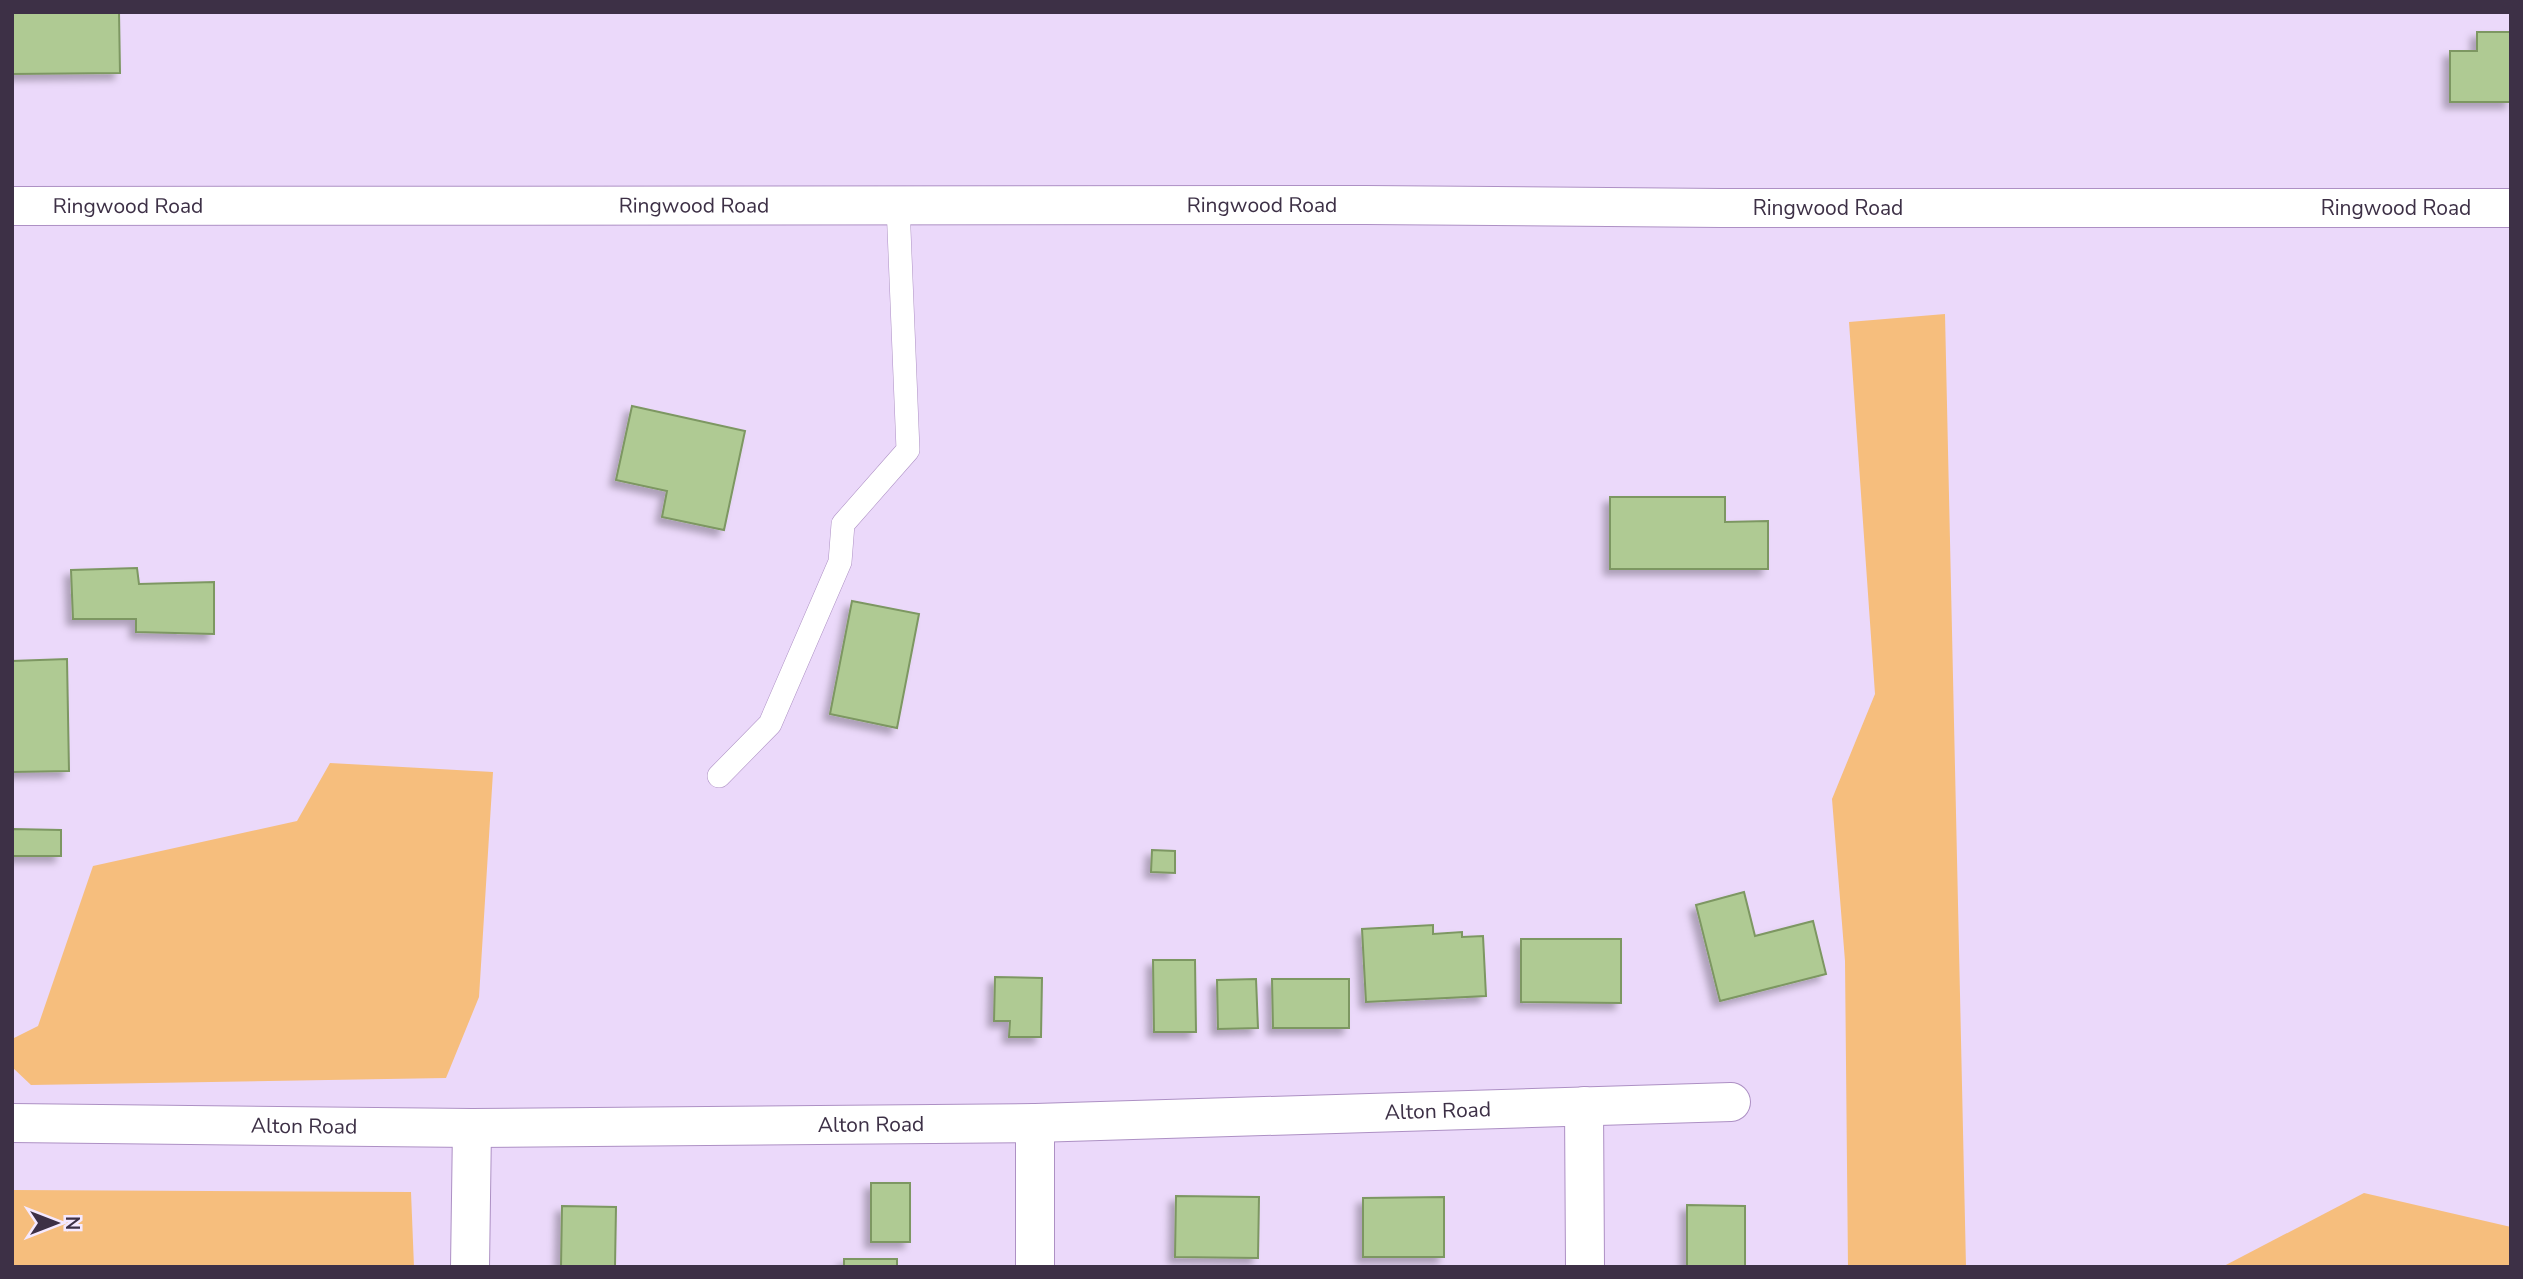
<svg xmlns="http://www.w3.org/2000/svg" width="2523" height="1279" viewBox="0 0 2523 1279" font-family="'Nunito Sans',sans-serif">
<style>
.green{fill:#f6be7d}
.building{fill:#afca93;stroke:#7d9762;stroke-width:2;filter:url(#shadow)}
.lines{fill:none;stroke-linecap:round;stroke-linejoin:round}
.service-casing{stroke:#ad90c4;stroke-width:24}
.minor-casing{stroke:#ad90c4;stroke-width:40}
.tertiary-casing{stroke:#ad90c4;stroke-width:40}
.service{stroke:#fff;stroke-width:23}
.minor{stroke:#fff;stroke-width:38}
.tertiary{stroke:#fff;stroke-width:38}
.labels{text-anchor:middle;stroke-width:7;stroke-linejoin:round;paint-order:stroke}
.street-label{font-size:21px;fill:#3d3046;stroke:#f5e9ff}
</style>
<defs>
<filter id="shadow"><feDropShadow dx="-6" dy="6" stdDeviation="3.5" flood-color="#0004"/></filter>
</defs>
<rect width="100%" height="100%" fill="#ebd9fa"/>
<g class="green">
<path d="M 1945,314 L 1966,1267 L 1848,1267 L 1845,961 L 1832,799 L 1875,694 L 1849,322 Z"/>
<path d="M 330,763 L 493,772 L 479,997 L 446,1078 L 31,1085 L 12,1067 L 12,1039 L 38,1026 L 93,866 L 297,821 Z"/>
<path d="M 12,1190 L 411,1192 L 414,1267 L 12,1267 Z"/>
<path d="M 2364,1193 L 2511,1227 L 2511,1267 L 2222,1267 Z"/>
</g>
<g class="building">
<path d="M 12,12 L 119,12 L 120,73 L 12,74 Z"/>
<path d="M 2477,32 L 2511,32 L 2511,102 L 2450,102 L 2450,51 L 2477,51 Z"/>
<path d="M 632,406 L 745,431 L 724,530 L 662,517 L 667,491 L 616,480 Z"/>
<path d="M 1610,497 L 1725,497 L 1725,522 L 1768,521 L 1768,569 L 1610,569 Z"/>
<path d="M 137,568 L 139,584 L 214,582 L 214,634 L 136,632 L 136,619 L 73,619 L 71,570 Z"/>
<path d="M 852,601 L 919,614 L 897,728 L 830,714 Z"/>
<path d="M 67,659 L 69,771 L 12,772 L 12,661 Z"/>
<path d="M 12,829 L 61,830 L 61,856 L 12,856 Z"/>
<path d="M 1152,850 L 1175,851 L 1175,873 L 1151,872 Z"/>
<path d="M 1744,892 L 1755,936 L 1813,921 L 1826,974 L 1720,1001 L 1696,905 Z"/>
<path d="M 1433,925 L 1433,934 L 1462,932 L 1462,937 L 1483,936 L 1486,996 L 1366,1002 L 1362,929 Z"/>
<path d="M 1521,939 L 1621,939 L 1621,1003 L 1521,1002 Z"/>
<path d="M 1153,960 L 1195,960 L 1196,1032 L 1154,1032 Z"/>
<path d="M 995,977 L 1042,978 L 1041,1037 L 1009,1037 L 1010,1021 L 994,1021 Z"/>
<path d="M 1256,979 L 1258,1028 L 1218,1029 L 1217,980 Z"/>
<path d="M 1272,979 L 1349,979 L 1349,1028 L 1273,1028 Z"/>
<rect x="871" y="1183" width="39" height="59"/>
<path d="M 1176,1196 L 1259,1197 L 1258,1258 L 1175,1257 Z"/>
<path d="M 1444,1197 L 1444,1257 L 1363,1257 L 1363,1198 Z"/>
<path d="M 1687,1205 L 1745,1206 L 1745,1267 L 1687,1267 Z"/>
<path d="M 562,1206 L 616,1207 L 615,1267 L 561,1267 Z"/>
<rect x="844" y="1259" width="53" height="8"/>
</g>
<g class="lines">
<g class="service-casing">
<path id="service" d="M 719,776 L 770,724 L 840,562 L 843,524 L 908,450 L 898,205"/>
</g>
<g class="minor-casing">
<g id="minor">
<path d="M 1584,1106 L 1585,1267"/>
<path id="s1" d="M 12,1123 L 472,1128 L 1035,1123 L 1731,1102"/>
<path d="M 1035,1123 L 1035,1267"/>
<path d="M 470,1267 L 472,1128"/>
</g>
</g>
<g class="tertiary-casing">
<g id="tertiary">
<path id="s2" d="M 12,206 L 1366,205 L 1721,208 L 2511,208"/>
</g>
</g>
<use href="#service" class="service"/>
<use href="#minor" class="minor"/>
<use href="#tertiary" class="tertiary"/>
</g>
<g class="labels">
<g class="street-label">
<text dy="7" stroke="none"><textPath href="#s2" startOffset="1250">Ringwood Road</textPath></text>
<text dy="7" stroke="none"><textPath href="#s2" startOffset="116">Ringwood Road</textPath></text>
<text dy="7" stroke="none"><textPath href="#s2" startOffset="682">Ringwood Road</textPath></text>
<text dy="7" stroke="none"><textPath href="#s2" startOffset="1816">Ringwood Road</textPath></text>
<text dy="7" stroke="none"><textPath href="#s2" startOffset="2384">Ringwood Road</textPath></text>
<text dy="7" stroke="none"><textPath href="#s1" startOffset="1426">Alton Road</textPath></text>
<text dy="7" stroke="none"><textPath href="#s1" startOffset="859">Alton Road</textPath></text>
<text dy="7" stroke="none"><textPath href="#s1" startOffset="292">Alton Road</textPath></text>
</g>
</g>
<rect width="2523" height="1279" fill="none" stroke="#3d3046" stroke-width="28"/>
<g transform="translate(56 1223) rotate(90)" stroke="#f5e9ff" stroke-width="5" paint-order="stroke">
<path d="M0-5L12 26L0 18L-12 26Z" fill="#3d3046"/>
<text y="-10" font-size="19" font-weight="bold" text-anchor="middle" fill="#3d3046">N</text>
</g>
</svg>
